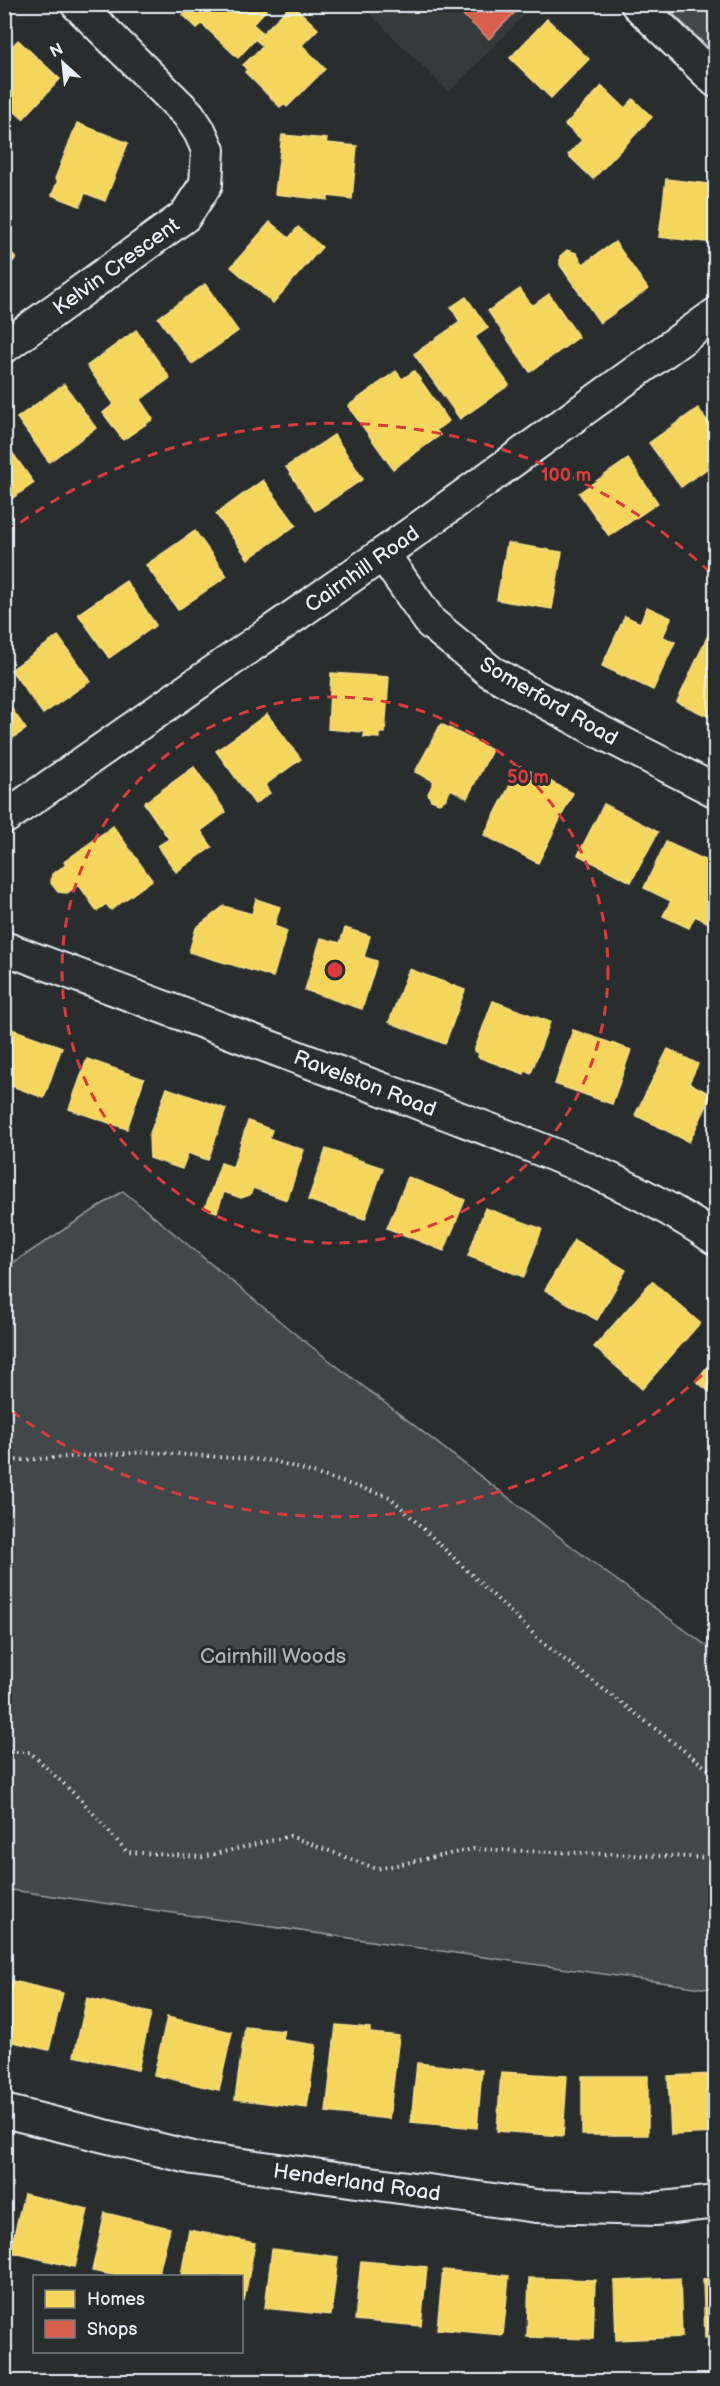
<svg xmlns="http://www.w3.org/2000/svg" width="720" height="2386" viewBox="0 0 720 2386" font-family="'Balsamiq Sans',sans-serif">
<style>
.built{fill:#363a3b}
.green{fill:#424648;stroke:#959ca0;stroke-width:1.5}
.homes{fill:#f6d55c;stroke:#f2dd8b;stroke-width:1.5}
.shops{fill:#d6604d;stroke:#db8c80;stroke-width:1.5}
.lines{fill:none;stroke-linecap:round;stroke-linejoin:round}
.minor-casing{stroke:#e8f1f8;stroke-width:36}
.path{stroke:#e8f1f8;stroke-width:4;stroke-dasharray:1.5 4.5;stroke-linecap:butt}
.minor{stroke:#2a2d2e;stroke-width:32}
.ring{fill:none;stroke:#d83c3d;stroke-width:3;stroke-dasharray:10 8}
.labels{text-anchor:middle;stroke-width:6;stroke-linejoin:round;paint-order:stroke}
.street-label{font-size:21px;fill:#e8f1f8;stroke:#2a2d2e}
.park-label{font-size:21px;fill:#aeb5ba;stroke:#2a2d2e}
.centre{fill:#d83c3d;stroke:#2a2d2e;stroke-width:3}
.ring-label{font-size:18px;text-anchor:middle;font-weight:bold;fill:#d83c3d;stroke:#2a2d2e;stroke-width:6;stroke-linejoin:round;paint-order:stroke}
</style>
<rect width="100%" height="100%" fill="#2a2d2e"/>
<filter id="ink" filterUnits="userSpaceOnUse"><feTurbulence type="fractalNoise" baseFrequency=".0167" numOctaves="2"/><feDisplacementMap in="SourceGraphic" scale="12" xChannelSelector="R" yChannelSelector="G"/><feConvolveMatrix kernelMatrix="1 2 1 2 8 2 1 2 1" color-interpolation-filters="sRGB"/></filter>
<g filter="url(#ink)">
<path class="built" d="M 361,5 L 534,5 L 449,92 Z"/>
<g class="green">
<path d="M 664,5 L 715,5 L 715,54 Z"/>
<path d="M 123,1191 L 299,1337 L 600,1568 L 715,1652 L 715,1988 L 709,1989 L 5,1889 L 5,1268 Z"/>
</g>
<g class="homes">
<path d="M 186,4 L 262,4 L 267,9 L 253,24 L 262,32 L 238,58 L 202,24 L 197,28 L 183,15 L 188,10 L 184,7 Z"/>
<path d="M 292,4 L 318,29 L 302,45 L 325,69 L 287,107 L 284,104 L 280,107 L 245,72 L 247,70 L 243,65 L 263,46 L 256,40 Z"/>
<path d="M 547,19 L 589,59 L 551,98 L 510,58 Z"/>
<path d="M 18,40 L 60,79 L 23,119 L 4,102 L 4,55 Z"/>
<path d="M 602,86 L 625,108 L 633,99 L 652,117 L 593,179 L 568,155 L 582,140 L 565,125 Z"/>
<path d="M 77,123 L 128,143 L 105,201 L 85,193 L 80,206 L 52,195 L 58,180 L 55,179 Z"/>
<path d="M 282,135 L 327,139 L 326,143 L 357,146 L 352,199 L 328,196 L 328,200 L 275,194 Z"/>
<path d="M 666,179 L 716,185 L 714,243 L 659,237 Z"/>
<path d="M 270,222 L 289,238 L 298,227 L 322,247 L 273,303 L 231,267 Z"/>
<path d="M 4,242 L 16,259 L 4,267 Z"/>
<path d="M 615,242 L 648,289 L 600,323 L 560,265 L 560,256 L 567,250 L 576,253 L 583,264 Z"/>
<path d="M 205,284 L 238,331 L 192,364 L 158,318 Z"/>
<path d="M 520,289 L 532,306 L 549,294 L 579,337 L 530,372 L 488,311 Z"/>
<path d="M 466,297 L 488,328 L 475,337 L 509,385 L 460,419 L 414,354 L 460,322 L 451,307 Z"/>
<path d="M 136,330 L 170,378 L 140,400 L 153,419 L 123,440 L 103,413 L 114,404 L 87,366 Z"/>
<path d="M 396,371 L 402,379 L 414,371 L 449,421 L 436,430 L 440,435 L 393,469 L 348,406 Z"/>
<path d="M 64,384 L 96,428 L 49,462 L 17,418 Z"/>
<path d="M 698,408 L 716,433 L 716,472 L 711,466 L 681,487 L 649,443 Z"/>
<path d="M 334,435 L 363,479 L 315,511 L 286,467 Z"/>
<path d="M 4,441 L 34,483 L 4,504 Z"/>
<path d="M 628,459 L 658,503 L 609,536 L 579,493 Z"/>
<path d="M 263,480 L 296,525 L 248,559 L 216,514 Z"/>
<path d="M 195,531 L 227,576 L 178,610 L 146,565 Z"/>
<path d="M 507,543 L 562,552 L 552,609 L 497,600 Z"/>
<path d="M 126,581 L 156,625 L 109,658 L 78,614 Z"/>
<path d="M 647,607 L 671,618 L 663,637 L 675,642 L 653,690 L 602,666 L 625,616 L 640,623 Z"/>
<path d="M 709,633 L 716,636 L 716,720 L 677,702 Z"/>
<path d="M 58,636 L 90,681 L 43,714 L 11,670 Z"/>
<path d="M 331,673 L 389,677 L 385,733 L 379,733 L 379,738 L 364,737 L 364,732 L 328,729 Z"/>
<path d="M 4,698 L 26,729 L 4,744 Z"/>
<path d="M 267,714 L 301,759 L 265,785 L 270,793 L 255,804 L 216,751 Z"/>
<path d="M 441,724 L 492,750 L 467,798 L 451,789 L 445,800 L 439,803 L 431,800 L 428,794 L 434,781 L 415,772 Z"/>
<path d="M 520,766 L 573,793 L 538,863 L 484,835 Z"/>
<path d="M 194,767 L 226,812 L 201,831 L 212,847 L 176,872 L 158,846 L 169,839 L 144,803 Z"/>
<path d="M 604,804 L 658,832 L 631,882 L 578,855 Z"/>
<path d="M 113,826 L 152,880 L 111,910 L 106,904 L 97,911 L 79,885 L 67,893 L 58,892 L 51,883 L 52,874 L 66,865 L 64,862 Z"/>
<path d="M 666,842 L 716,865 L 716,915 L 711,924 L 695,916 L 689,928 L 663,916 L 671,901 L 644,888 Z"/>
<path d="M 256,899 L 280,907 L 274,926 L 287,931 L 273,977 L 189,952 L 196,928 L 224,906 L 252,914 Z"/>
<path d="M 345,928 L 370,936 L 364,957 L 377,961 L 362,1009 L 305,990 L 321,938 L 340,943 Z"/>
<path d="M 409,969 L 465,990 L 445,1044 L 389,1022 Z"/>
<path d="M 493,1001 L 550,1022 L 531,1073 L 525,1071 L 524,1074 L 478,1057 L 479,1053 L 474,1051 Z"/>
<path d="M 6,1027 L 62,1047 L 44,1098 L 4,1083 Z"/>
<path d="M 573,1030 L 631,1050 L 612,1104 L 555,1084 Z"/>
<path d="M 668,1049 L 698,1064 L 689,1083 L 712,1095 L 689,1142 L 635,1115 Z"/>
<path d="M 87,1059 L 144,1079 L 127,1129 L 69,1109 Z"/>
<path d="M 167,1088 L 226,1109 L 208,1160 L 188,1153 L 182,1169 L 150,1158 L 149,1136 Z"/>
<path d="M 248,1121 L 272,1130 L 269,1138 L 304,1150 L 287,1200 L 253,1188 L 250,1195 L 241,1198 L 224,1192 L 217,1212 L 205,1208 L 221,1163 L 233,1167 Z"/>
<path d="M 326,1149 L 383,1168 L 365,1219 L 308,1200 Z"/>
<path d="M 408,1177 L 465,1200 L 444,1251 L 387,1228 Z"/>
<path d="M 485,1208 L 542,1229 L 524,1277 L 468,1256 Z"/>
<path d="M 574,1240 L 626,1270 L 597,1320 L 545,1290 Z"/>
<path d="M 652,1281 L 700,1323 L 642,1389 L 594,1347 Z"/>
<path d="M 716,1355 L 716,1397 L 696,1381 Z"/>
<path d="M 4,1979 L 63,1993 L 49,2050 L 4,2040 Z"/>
<path d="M 87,1998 L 151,2013 L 138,2070 L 74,2056 Z"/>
<path d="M 167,2017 L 232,2032 L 219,2090 L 154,2075 Z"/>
<path d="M 336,2025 L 370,2028 L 370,2033 L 399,2036 L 389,2119 L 326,2112 Z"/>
<path d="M 245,2027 L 284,2031 L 283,2040 L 316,2045 L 307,2108 L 235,2099 Z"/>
<path d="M 417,2063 L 482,2070 L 477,2128 L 411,2122 Z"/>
<path d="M 501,2072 L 567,2076 L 563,2136 L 497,2131 Z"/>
<path d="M 716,2074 L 716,2133 L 671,2135 L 668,2076 Z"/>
<rect x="582" y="2076" width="66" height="59"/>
<path d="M 24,2194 L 88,2209 L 75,2267 L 10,2252 Z"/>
<path d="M 105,2213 L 170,2228 L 158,2276 L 118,2276 L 92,2271 Z"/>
<path d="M 189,2230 L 255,2243 L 244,2301 L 242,2301 L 242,2276 L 181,2276 Z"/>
<path d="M 272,2249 L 338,2257 L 331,2315 L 265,2308 Z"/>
<path d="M 361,2261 L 427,2267 L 421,2326 L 355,2320 Z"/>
<path d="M 443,2270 L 509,2276 L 503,2335 L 437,2329 Z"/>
<path d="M 529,2278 L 595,2280 L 593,2339 L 527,2337 Z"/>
<path d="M 680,2278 L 682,2337 L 616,2340 L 614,2281 Z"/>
<path d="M 716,2278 L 716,2337 L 705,2338 L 703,2279 Z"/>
</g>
<g class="shops">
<path d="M 453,4 L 473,4 L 463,15 Z"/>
<path d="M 473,4 L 523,4 L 489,39 L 463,15 Z"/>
</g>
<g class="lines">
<g class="minor-casing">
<g id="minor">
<path d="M 637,4 L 716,81"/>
<path d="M 4,347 L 185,216 L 206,184 L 208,150 L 200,132 L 188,114 L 77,4"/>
<path d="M 383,554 L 431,623 L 491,672 L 593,728 L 716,791"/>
<path d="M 4,818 L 383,554 L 716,314"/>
<path d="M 4,948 C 140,998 276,1049 411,1100 C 515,1140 624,1175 716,1239"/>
<path d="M 4,2111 L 193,2158 L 536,2206 L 655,2209 L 716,2202"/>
</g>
</g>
<g class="path">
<path d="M 4,1461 L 149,1452 L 275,1461 L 390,1497 L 543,1643 L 716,1775"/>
<path d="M 4,1752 L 30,1752 L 83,1802 L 127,1852 L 202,1857 L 290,1836 L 377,1869 L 473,1849 L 716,1858"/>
</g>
<use href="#minor" class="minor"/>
</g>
</g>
<g class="ring">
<circle cx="335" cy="970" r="273"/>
<path d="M715 1363A547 547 0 0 1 6 1407M6 533A547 547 0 0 1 715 577"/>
</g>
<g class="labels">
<g class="street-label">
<text transform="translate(116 266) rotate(-36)" y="7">Kelvin Crescent</text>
<text transform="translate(362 569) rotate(-35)" y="7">Cairnhill Road</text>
<text transform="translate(549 701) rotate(30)" y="7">Somerford Road</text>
<text transform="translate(365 1083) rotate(21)" y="7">Ravelston Road</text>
<text transform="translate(357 2182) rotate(8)" y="7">Henderland Road</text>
</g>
<g class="park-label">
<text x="273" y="1663">Cairnhill Woods</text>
</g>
</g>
<circle cx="335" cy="970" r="9" class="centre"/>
<g class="ring-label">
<text x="566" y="481">100 m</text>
<text x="528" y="783">50 m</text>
</g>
<rect width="720" height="2386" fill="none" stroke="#2a2d2e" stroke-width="24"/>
<rect x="12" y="12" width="696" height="2362" fill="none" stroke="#e8f1f8" stroke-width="2" filter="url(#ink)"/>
<rect x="33" y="2275" width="210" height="78" fill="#2a2d2e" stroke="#767b7f" stroke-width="1.5"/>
<rect x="45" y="2290" width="30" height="18" fill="#f6d55c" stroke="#767b7f" stroke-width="1.5"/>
<text x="87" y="2305" font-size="18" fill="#e8f1f8">Homes</text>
<rect x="45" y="2320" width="30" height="18" fill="#d6604d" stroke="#767b7f" stroke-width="1.5"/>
<text x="87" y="2335" font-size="18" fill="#e8f1f8">Shops</text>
<g transform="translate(63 63) rotate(333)" stroke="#2a2d2e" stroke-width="4.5" paint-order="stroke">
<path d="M0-4.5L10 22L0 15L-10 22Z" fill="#e8f1f8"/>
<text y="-9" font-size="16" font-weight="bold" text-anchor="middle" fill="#e8f1f8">N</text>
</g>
</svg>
